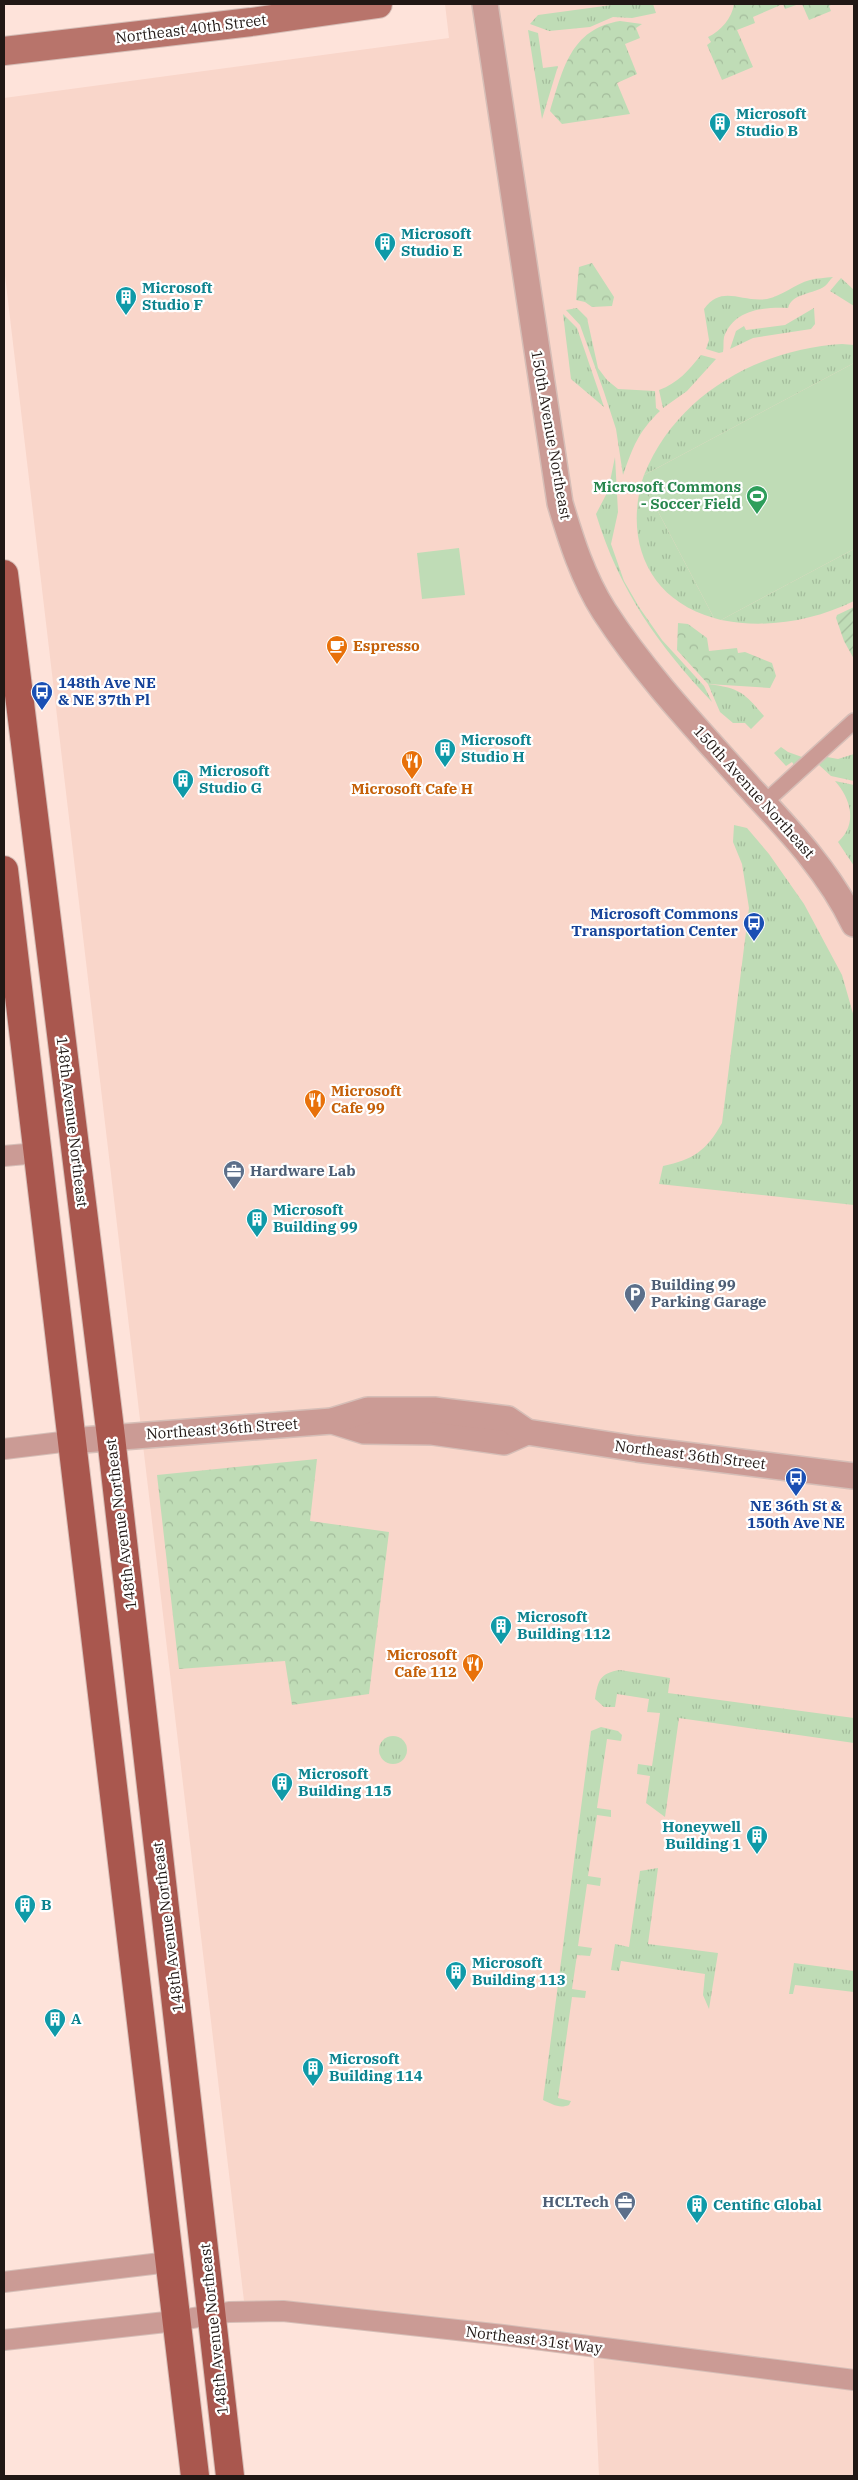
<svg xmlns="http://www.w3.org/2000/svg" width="858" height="2480" viewBox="0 0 858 2480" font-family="'IBM Plex Serif',serif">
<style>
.built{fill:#f9d6ca}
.grass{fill:url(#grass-tufts)}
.forest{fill:url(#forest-crowns)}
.garden{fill:url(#garden-furrows)}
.pitch{fill:#bfdcb6}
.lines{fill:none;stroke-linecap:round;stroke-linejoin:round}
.pedestrian-casing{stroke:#d6beb7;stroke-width:18}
.minor-casing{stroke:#d6beb7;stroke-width:22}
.tertiary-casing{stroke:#d6beb7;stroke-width:28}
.secondary-casing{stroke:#d6beb7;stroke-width:30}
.primary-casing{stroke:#d6beb7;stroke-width:30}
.pedestrian{stroke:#cb9b95;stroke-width:15}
.minor{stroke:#cb9b95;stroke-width:20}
.tertiary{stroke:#cb9b95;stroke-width:25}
.secondary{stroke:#b8746b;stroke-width:28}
.primary{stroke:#a9574e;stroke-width:28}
.labels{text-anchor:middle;stroke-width:4.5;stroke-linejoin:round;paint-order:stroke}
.street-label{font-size:15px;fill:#211815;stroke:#fff}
.culture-label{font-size:15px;font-weight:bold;fill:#0d838f;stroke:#fff;text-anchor:start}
.leisure-label{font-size:15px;font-weight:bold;fill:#27864d;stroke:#fff;text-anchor:end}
.food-label{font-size:15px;font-weight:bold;fill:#c56008;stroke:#fff;text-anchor:start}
.transit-label{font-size:15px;font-weight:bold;fill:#164399;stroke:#fff;text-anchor:start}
.service-label{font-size:15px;font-weight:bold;fill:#4e5e75;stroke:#fff;text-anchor:start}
</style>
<defs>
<pattern id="grass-tufts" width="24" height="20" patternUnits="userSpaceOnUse" patternTransform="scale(1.25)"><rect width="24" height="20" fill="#bfdcb6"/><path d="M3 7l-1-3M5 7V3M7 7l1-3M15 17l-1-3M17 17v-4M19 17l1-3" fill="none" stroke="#a4bc9c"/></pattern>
<pattern id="forest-crowns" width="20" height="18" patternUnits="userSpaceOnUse" patternTransform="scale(1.25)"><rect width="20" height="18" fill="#bfdcb6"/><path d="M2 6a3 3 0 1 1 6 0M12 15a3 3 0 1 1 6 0" fill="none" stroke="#a4bc9c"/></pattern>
<pattern id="garden-furrows" width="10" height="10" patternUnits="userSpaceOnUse" patternTransform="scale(1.25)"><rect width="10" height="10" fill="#bfdcb6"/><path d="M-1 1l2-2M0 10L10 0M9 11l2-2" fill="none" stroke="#a4bc9c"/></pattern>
</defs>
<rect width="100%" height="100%" fill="#fee3da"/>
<path class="built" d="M 445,4 L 854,4 L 854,2476 L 599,2476 L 593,2346 L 244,2301 L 4,267 L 4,98 L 449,38 Z"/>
<g class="grass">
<path d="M 619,4 L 653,4 L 656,13 L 632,18 L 613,17 L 590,27 L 549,31 L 530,24 L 538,15 Z"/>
<path d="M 528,30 L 538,33 L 543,68 L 558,66 L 542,119 Z"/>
<path d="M 833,277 C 830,279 828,284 825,286 C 814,294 792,293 788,308 C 764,307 734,309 724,337 C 723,342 724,347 723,352 L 719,353 L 706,349 L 709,340 L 704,309 C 722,284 742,303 767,299 C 782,296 795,284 810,280 C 817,278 825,278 833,277 Z"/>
<path d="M 841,278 L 854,290 L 854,306 L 830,291 Z"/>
<path d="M 577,308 L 587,318 L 598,368 L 607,380 L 618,389 L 655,391 L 656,408 L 660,411 C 638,432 633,447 623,475 L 616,429 L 604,392 L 580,325 L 566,310 Z"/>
<path d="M 814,308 L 815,324 L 811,329 L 753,338 L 730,349 L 736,331 L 744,326 L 746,330 L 785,325 Z"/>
<path d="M 563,314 L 577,328 L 604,407 L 571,379 Z"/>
<path d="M 842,344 L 854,345 L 854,363 L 644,475 C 676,395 758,349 842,344 Z"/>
<path d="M 701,355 L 716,359 L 687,391 L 663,408 L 659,390 C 678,383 688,371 701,355 Z"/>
<path d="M 615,457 L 618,512 L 611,544 L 624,581 L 639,607 L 662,640 L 704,686 L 712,702 C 658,645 619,590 596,514 L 608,491 Z"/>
<path d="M 642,481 L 714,618 C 649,600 625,543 642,481 Z"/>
<path d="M 854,549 L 854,601 C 813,621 766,629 721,620 Z"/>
<path d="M 708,684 C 739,688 744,692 764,716 L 751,729 L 745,723 L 733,723 L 720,712 Z"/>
<path d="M 781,747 L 788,752 L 802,757 L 794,765 L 792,762 L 786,766 L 774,753 Z"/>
<path d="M 854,754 L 854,781 L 831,776 L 819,765 L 827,757 L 838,759 Z"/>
<path d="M 835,781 L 854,785 L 854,866 L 838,842 C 858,824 851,799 835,781 Z"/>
<path d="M 734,825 L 747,828 L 769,854 L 804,904 L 842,975 L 854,1017 L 854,1205 L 659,1184 L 663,1166 C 693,1160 707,1150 722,1123 L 749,908 L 742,864 L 733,842 Z"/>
<path d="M 620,1670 L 670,1678 L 668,1693 L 854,1718 L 854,1743 L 679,1718 L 665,1817 L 646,1803 L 650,1776 L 637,1774 L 638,1764 L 652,1766 L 660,1713 L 647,1712 L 649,1699 L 617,1694 L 615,1707 L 604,1707 L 595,1699 C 598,1680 600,1673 620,1670 Z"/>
<path d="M 601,1727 L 618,1731 L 622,1735 L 621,1741 L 607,1739 L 597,1808 L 611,1810 L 611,1817 L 597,1815 L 588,1876 L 601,1878 L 600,1886 L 587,1884 L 578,1946 L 592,1948 L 590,1956 L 577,1955 L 572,1989 L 586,1991 L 585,1998 L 572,1997 L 558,2098 L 571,2101 L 569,2105 C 559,2109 552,2104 543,2100 L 591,1731 Z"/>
<circle cx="393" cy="1750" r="14"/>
<path d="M 658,1868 L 648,1944 L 718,1953 L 709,2009 L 703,1995 L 705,1974 L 621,1961 L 619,1971 L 611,1970 L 615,1944 L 629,1947 L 640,1871 Z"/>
<path d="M 794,1963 L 854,1971 L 854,1992 L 795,1985 L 793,1994 L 789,1994 Z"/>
</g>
<g class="forest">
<path d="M 734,4 L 799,4 L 785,9 L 783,4 L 753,17 L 755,23 L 737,30 L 753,67 L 722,80 L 707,45 L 711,42 L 708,37 C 721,31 732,18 734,4 Z"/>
<path d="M 802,4 L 833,4 L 829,6 L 831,11 L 809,20 Z"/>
<path d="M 620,21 L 642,24 L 636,28 L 640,38 L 625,44 L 637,74 L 617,83 L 630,114 L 562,124 L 550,111 C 563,70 570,29 620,21 Z"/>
<path d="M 592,263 L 614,297 L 612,306 L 592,307 L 585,302 L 576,300 L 579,267 Z"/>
<path d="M 678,623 L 688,624 L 707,638 L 709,651 L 737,648 L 738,653 L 745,652 L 772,663 L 776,676 L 770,688 L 708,684 L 677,650 Z"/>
<path d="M 317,1459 L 310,1521 L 389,1532 L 369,1694 L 292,1705 L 285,1661 L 179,1669 L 157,1475 Z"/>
</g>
<path class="garden" d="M 854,607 L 854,659 L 844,641 L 836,618 L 837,615 Z"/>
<g class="pitch">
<path d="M 854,363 L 854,549 L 721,620 L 714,618 L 642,481 L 644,475 Z"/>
<path d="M 459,548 L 465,595 L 422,599 L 417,553 Z"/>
</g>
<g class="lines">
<g class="pedestrian-casing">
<path id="pedestrian" d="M 764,803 L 854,721"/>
</g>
<g class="minor-casing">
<g id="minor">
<path d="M 4,1156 L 37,1153"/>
<path d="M 4,1449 L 70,1441"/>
<path d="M 4,2282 L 169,2262"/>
<path d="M 4,2340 L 175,2321 L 229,2312 L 283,2311 L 503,2335 L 854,2380"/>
</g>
</g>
<g class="tertiary-casing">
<g id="tertiary">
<path d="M 485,4 L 560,503 C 571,540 583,578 604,611 C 646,676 700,732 751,789 C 790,831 829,872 854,924"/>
<path d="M 332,1421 L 364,1431 L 432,1432 L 504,1442 L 527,1432"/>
<path d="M 70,1441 L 332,1421 L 368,1410 L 434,1410 L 508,1419 L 527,1432 L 637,1449 L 854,1476"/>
</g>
</g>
<g class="secondary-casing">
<path id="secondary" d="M 4,51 L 251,22 L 378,4"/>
</g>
<g class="primary-casing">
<g id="primary">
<path d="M 4,574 L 111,1437 L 230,2476"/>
<path d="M 4,870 L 195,2476"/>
</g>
</g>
<use href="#pedestrian" class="pedestrian"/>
<use href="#minor" class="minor"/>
<use href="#tertiary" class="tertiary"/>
<use href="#secondary" class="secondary"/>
<use href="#primary" class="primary"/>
</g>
<defs>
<g id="building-pin" transform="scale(1.125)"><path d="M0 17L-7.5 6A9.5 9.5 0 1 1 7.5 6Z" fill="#0f9aa8" stroke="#fff"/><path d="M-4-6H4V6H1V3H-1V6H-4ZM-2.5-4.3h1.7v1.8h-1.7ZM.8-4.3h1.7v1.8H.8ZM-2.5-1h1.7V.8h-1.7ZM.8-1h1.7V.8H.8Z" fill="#fff"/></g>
<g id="stadium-pin" transform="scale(1.125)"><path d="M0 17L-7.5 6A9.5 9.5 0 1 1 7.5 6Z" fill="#2e9e5b" stroke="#fff"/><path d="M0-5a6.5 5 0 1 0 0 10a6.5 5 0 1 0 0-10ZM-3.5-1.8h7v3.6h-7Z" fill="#fff"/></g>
<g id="cafe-pin" transform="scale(1.125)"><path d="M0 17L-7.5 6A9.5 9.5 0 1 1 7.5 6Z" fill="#e8710a" stroke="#fff"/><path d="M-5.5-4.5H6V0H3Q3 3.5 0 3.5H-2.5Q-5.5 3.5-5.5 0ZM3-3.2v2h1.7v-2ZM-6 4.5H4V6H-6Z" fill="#fff"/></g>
<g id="bus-pin" transform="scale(1.125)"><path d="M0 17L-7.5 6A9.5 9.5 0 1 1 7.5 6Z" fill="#1a4fb4" stroke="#fff"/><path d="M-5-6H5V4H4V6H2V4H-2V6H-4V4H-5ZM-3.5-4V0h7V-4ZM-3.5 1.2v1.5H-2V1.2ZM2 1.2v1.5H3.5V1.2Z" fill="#fff"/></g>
<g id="restaurant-pin" transform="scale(1.125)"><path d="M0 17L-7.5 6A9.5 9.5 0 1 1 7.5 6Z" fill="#e8710a" stroke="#fff"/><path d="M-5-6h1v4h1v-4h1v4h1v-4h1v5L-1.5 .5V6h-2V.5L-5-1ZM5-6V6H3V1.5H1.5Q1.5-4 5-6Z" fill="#fff"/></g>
<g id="office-pin" transform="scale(1.125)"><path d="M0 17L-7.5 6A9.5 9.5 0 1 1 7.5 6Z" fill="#5c6f8a" stroke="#fff"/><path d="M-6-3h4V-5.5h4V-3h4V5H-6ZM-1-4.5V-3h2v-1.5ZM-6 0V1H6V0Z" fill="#fff"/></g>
<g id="parking-pin" transform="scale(1.125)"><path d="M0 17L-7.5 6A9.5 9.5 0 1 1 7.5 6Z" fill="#5c6f8a" stroke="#fff"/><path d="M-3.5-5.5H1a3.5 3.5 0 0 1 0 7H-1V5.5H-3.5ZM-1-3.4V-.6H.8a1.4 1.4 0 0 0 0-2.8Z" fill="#fff"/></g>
</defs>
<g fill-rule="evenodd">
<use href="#building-pin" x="720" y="123"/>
<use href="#building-pin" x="385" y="243"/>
<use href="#building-pin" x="126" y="297"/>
<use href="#stadium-pin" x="757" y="496"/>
<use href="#cafe-pin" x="337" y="646"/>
<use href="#bus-pin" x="42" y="692"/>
<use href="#building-pin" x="445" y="749"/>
<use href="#restaurant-pin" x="412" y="761"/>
<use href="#building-pin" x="183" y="780"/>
<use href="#bus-pin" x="754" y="923"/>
<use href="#restaurant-pin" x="315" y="1100"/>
<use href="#office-pin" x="234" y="1171"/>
<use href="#building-pin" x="257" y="1219"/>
<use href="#parking-pin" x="635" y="1294"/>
<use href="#bus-pin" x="796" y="1478"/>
<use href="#building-pin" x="501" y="1626"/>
<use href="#restaurant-pin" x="473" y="1664"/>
<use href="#building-pin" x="282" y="1783"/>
<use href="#building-pin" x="757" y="1836"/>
<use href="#building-pin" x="25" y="1905"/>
<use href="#building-pin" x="456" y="1972"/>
<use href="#building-pin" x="55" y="2019"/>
<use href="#building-pin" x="313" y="2068"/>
<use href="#office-pin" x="625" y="2202"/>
<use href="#building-pin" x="697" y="2205"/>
</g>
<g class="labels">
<g class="street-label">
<text transform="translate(191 29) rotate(-7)" y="5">Northeast 40th Street</text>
<text transform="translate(551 435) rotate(80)" y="5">150th Avenue Northeast</text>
<text transform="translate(754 792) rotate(48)" y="5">150th Avenue Northeast</text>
<text transform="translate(72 1122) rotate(83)" y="5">148th Avenue Northeast</text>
<text transform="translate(222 1429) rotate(-4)" y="5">Northeast 36th Street</text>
<text transform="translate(690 1455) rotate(7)" y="5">Northeast 36th Street</text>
<text transform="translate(121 1524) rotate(-97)" y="5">148th Avenue Northeast</text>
<text transform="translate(168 1927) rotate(-97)" y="5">148th Avenue Northeast</text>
<text transform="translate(214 2329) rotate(-96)" y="5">148th Avenue Northeast</text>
<text transform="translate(534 2340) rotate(7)" y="5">Northeast 31st Way</text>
</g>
<g class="culture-label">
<text x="736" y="119">Microsoft<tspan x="736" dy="17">Studio B</tspan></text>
<text x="401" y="239">Microsoft<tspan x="401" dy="17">Studio E</tspan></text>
<text x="142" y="293">Microsoft<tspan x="142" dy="17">Studio F</tspan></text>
<text x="461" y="745">Microsoft<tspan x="461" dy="17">Studio H</tspan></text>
<text x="199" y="776">Microsoft<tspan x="199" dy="17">Studio G</tspan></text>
<text x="273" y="1215">Microsoft<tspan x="273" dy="17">Building 99</tspan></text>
<text x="517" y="1622">Microsoft<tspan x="517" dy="17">Building 112</tspan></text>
<text x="298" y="1779">Microsoft<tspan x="298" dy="17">Building 115</tspan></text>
<text x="741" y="1832" text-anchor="end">Honeywell<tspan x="741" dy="17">Building 1</tspan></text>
<text x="41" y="1910">B</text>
<text x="472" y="1968">Microsoft<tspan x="472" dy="17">Building 113</tspan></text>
<text x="71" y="2024">A</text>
<text x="329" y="2064">Microsoft<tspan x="329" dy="17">Building 114</tspan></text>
<text x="713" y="2210">Centific Global</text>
</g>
<g class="leisure-label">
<text x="741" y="492">Microsoft Commons<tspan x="741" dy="17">- Soccer Field</tspan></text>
</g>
<g class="food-label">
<text x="353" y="651">Espresso</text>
<text x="412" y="794" text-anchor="middle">Microsoft Cafe H</text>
<text x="331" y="1096">Microsoft<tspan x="331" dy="17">Cafe 99</tspan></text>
<text x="457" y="1660" text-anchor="end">Microsoft<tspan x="457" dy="17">Cafe 112</tspan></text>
</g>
<g class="transit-label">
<text x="58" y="688">148th Ave NE<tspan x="58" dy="17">&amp; NE 37th Pl</tspan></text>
<text x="738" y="919" text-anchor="end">Microsoft Commons<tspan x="738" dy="17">Transportation Center</tspan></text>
<text x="796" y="1511" text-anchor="middle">NE 36th St &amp;<tspan x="796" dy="17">150th Ave NE</tspan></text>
</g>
<g class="service-label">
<text x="250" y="1176">Hardware Lab</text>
<text x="651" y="1290">Building 99<tspan x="651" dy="17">Parking Garage</tspan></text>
<text x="609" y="2207" text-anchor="end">HCLTech</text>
</g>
</g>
<rect width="858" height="2480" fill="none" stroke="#211815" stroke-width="10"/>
</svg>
